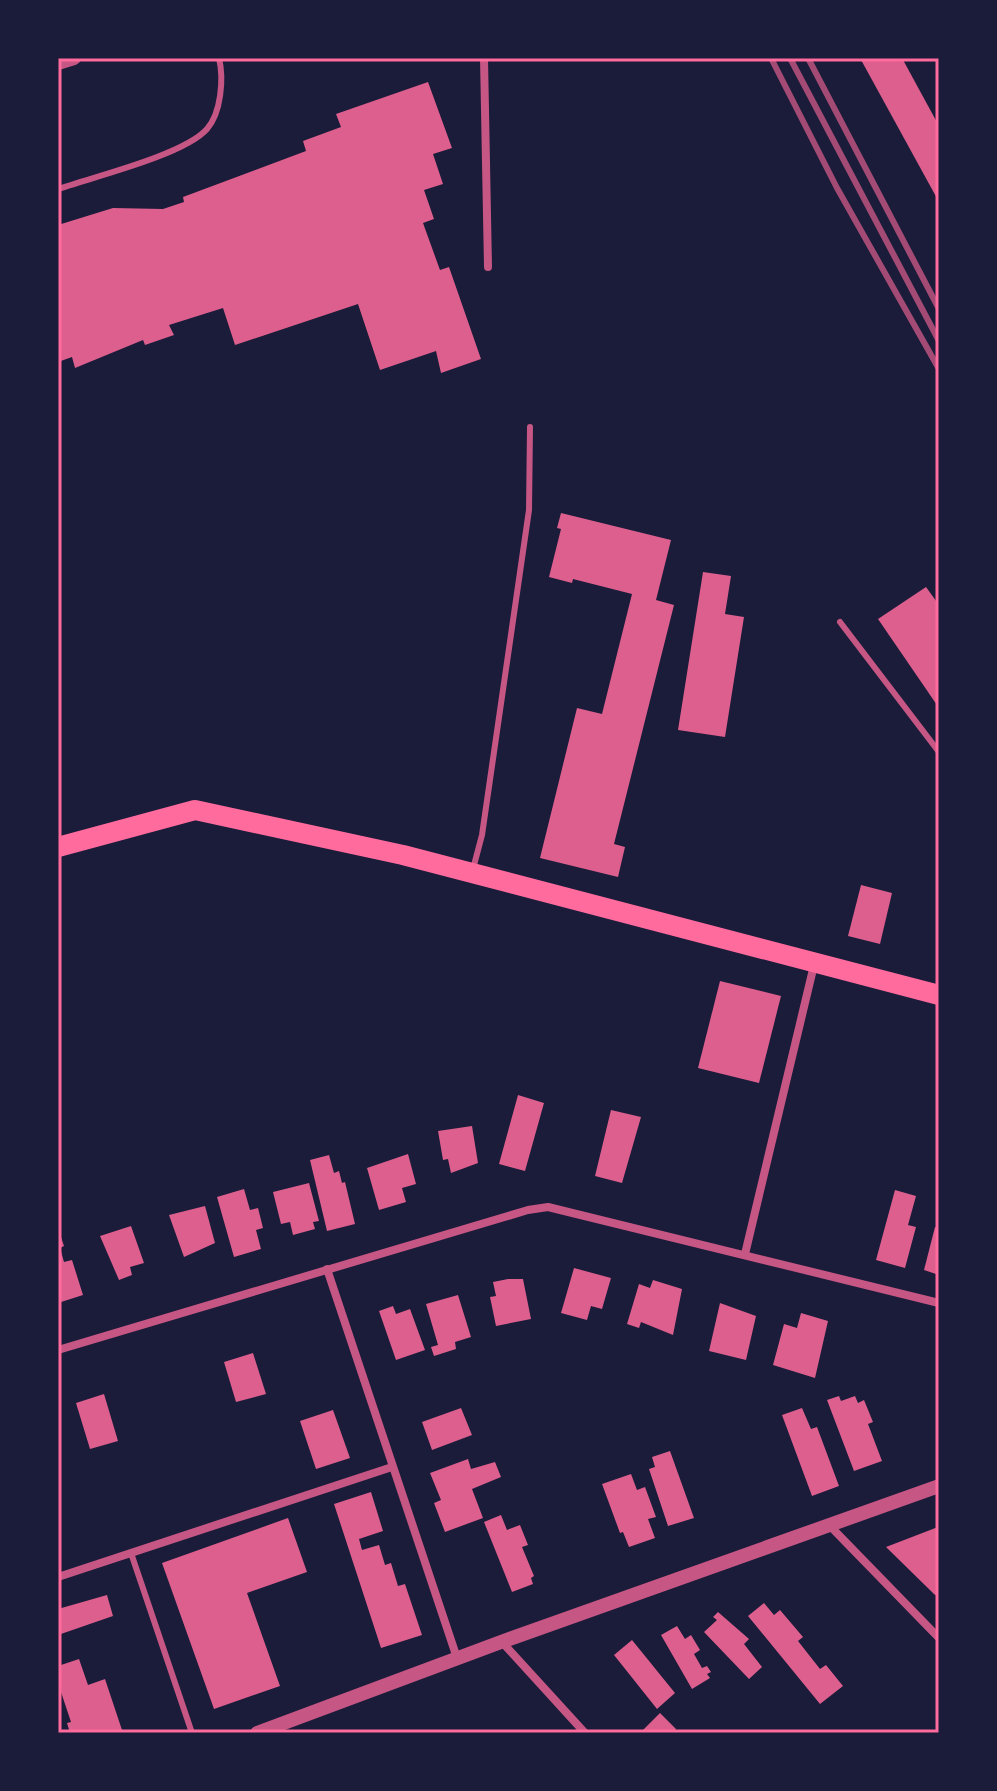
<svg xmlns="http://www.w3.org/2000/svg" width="997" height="1791" viewBox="0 0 997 1791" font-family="Georgia,serif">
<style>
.building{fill:#dd5f8e}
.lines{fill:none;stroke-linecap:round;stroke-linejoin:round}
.service{stroke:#c65784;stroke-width:6}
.minor{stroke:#c65784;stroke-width:8}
.tertiary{stroke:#c65784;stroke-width:14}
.primary{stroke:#ff6b9d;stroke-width:20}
.rail{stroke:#a44b75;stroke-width:6}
.neatline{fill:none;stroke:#ff6b9d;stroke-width:3}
</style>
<rect width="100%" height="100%" fill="#1b1b3a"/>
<g class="building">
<path d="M 860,58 L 902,58 L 939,126 L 939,202 Z"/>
<path d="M 428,82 L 452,148 L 433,154 L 443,184 L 424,190 L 434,219 L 423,223 L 440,270 L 449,267 L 481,359 L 441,373 L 436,351 L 380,370 L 358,304 L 235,345 L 223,308 L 169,325 L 174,335 L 145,345 L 143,340 L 75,368 L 72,357 L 58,362 L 58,225 L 113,208 L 163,209 L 184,202 L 183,197 L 306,151 L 303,141 L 341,127 L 336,114 Z"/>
<path d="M 561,513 L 671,540 L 656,600 L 674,605 L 614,844 L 625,847 L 618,877 L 540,858 L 577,708 L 602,714 L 632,594 L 573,579 L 572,583 L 549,577 L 561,529 L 557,528 Z"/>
<path d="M 703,572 L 731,576 L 725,614 L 744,617 L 725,737 L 678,730 Z"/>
<path d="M 926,587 L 939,605 L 939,708 L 878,619 Z"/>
<path d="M 861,885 L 892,893 L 880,944 L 848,936 Z"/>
<path d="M 720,981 L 781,996 L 759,1083 L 698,1068 Z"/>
<path d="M 518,1095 L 544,1103 L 525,1171 L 499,1164 Z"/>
<path d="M 611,1110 L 641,1117 L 622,1183 L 595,1176 Z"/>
<path d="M 472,1126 L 478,1163 L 451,1173 L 448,1159 L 443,1160 L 438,1131 Z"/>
<path d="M 408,1154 L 416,1184 L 402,1188 L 406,1202 L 379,1210 L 367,1168 Z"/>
<path d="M 329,1155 L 334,1173 L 339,1171 L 342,1183 L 345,1182 L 355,1224 L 327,1231 L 310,1160 Z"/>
<path d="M 309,1183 L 319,1221 L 313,1222 L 315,1229 L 293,1235 L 290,1222 L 281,1224 L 273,1192 Z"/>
<path d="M 244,1189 L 250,1210 L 258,1208 L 263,1228 L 256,1230 L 261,1249 L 234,1257 L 217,1197 Z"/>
<path d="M 895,1190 L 916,1196 L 908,1225 L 916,1227 L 905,1268 L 876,1260 Z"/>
<path d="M 205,1206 L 215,1243 L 184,1257 L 169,1215 Z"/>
<path d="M 131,1226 L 144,1263 L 130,1267 L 132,1275 L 119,1280 L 100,1236 Z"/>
<path d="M 935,1227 L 939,1228 L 939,1275 L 924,1270 Z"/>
<path d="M 58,1228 L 64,1246 L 60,1248 L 64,1262 L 72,1260 L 83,1295 L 58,1303 Z"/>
<path d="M 574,1268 L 611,1278 L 602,1309 L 591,1306 L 587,1320 L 561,1313 Z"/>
<path d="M 508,1279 L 523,1279 L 531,1319 L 496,1326 L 490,1297 L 496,1296 L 493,1282 Z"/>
<path d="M 653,1280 L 682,1289 L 673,1335 L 641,1322 L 639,1328 L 627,1324 L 639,1284 L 650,1288 Z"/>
<path d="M 458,1295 L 471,1337 L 455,1342 L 456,1349 L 434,1356 L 431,1347 L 438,1345 L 426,1304 Z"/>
<path d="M 720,1303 L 756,1316 L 746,1360 L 709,1351 Z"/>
<path d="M 393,1306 L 396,1314 L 410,1309 L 425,1350 L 396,1360 L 379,1311 Z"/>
<path d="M 801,1313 L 828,1321 L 815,1378 L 773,1365 L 784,1324 L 797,1328 Z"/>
<path d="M 253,1353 L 266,1394 L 236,1402 L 224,1362 Z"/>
<path d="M 104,1394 L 118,1441 L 90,1449 L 76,1403 Z"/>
<path d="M 839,1396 L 841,1401 L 855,1396 L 858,1403 L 864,1400 L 873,1422 L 868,1424 L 882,1461 L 854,1471 L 827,1400 Z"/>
<path d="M 461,1408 L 472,1435 L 432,1450 L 422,1422 Z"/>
<path d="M 802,1408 L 811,1429 L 817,1427 L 839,1486 L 812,1496 L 782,1415 Z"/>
<path d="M 333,1410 L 350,1458 L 316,1469 L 300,1421 Z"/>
<path d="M 670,1451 L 694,1518 L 668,1526 L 649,1469 L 655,1467 L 652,1457 Z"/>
<path d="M 468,1459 L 471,1469 L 495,1462 L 501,1477 L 472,1489 L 483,1518 L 445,1532 L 434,1503 L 441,1500 L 430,1473 Z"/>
<path d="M 631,1474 L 637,1490 L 645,1487 L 656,1517 L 648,1519 L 655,1538 L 629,1547 L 623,1532 L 620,1533 L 602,1484 Z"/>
<path d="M 371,1492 L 383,1531 L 359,1539 L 362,1550 L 379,1545 L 385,1565 L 391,1563 L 398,1586 L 405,1584 L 422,1635 L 381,1648 L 334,1504 Z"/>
<path d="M 501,1515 L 507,1530 L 520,1525 L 528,1545 L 522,1547 L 534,1576 L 531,1578 L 533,1584 L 512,1592 L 484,1522 Z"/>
<path d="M 288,1518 L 307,1572 L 247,1593 L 280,1686 L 214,1709 L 162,1563 Z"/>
<path d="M 938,1527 L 939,1594 L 935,1595 L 886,1547 Z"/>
<path d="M 107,1595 L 113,1616 L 58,1635 L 58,1609 Z"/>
<path d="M 764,1603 L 774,1615 L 780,1610 L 803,1637 L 798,1641 L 820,1669 L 826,1665 L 843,1686 L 820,1704 L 748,1616 Z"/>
<path d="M 718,1612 L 749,1639 L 744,1644 L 762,1667 L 749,1679 L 704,1632 L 717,1620 L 713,1617 Z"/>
<path d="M 677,1626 L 685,1639 L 691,1635 L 700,1650 L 694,1654 L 702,1668 L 707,1666 L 711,1672 L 707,1674 L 710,1678 L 692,1689 L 661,1635 Z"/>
<path d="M 632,1640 L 675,1693 L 657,1709 L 614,1655 Z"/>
<path d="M 79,1659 L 88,1685 L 105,1679 L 123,1733 L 70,1733 L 67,1723 L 71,1722 L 58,1683 L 58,1666 Z"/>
<path d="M 660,1713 L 676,1729 L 672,1733 L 640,1733 Z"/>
</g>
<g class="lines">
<g class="service">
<path d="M 58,189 C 93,177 184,155 207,129 C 221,113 224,79 219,58"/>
<path d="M 840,622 L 939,752"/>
<path d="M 473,869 L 482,835 L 529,510 L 530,427"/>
<path d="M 131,1553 L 192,1733"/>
</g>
<g class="minor">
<path d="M 484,58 L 488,267"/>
<path d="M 745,1254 L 814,965"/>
<path d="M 327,1269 L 457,1658"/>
<path d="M 58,1350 L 528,1210 L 548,1207 L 939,1303"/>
<path d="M 830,1526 L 939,1638"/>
<path d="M 58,1577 L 392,1467"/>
<path d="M 502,1642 L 585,1733"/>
</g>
<g class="tertiary">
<path d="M 58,63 L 74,58"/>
<path d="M 257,1733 L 501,1642 L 939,1486"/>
</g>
<path class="primary" d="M 58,847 L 195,810 L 403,855 L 939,995"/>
<g class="rail">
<path d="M 771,58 L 837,188 L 939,369"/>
<path d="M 790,58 L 939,341"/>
<path d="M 808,58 L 939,309"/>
</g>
</g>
<rect width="997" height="1791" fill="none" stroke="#1b1b3a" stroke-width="120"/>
<rect x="60" y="60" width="877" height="1671" class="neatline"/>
</svg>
